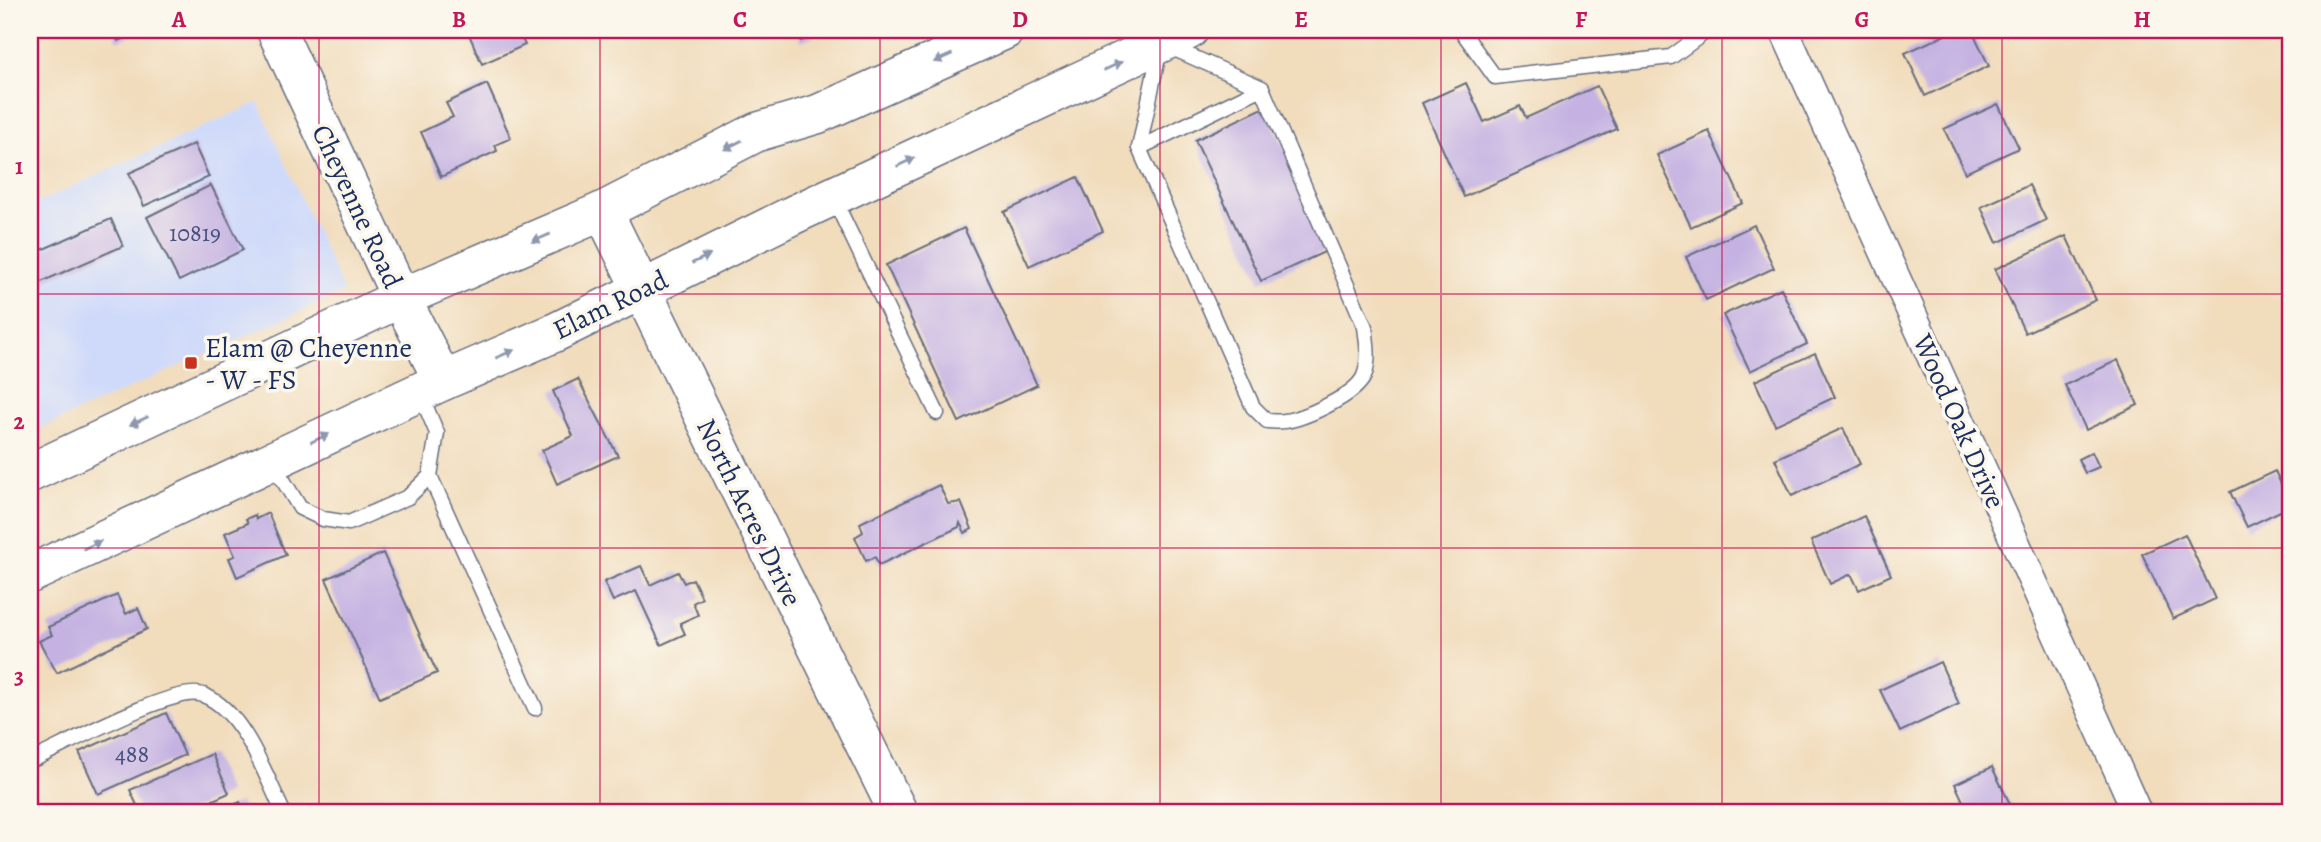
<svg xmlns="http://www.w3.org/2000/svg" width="2321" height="842" viewBox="0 0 2321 842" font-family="Alegreya,serif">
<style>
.built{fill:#cfdafa}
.building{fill:#c5b2e2}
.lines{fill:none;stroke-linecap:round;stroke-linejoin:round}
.lane-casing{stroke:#666c7f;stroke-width:17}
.street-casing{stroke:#666c7f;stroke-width:31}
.secondary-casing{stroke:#666c7f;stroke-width:41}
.lane{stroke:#fff;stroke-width:14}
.street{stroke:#fff;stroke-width:28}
.secondary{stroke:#fff;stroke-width:38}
.oneway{fill:#8d97ae}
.grid{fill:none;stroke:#c2185b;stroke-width:2;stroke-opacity:0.55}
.poi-dot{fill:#c8321e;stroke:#fbf7ec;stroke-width:2.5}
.labels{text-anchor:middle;stroke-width:7;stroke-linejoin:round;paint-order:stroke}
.number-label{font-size:24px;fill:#46507f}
.street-label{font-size:28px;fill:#1b2f5e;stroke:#fbf7ec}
.poi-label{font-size:28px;fill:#1b2f5e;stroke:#fbf7ec;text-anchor:start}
.neatline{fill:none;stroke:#c2185b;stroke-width:2.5}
.grid-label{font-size:23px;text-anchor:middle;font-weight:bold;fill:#c2185b}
</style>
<rect width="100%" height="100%" fill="#fbf7ec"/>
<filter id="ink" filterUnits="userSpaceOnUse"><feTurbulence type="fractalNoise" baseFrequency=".0143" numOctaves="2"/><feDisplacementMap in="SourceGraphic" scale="14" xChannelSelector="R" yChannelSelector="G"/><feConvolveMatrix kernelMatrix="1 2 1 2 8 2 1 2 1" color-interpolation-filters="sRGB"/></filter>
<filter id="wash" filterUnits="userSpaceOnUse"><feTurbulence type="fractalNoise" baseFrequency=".00686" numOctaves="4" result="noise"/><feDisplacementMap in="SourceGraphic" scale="28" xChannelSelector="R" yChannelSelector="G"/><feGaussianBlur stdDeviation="1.57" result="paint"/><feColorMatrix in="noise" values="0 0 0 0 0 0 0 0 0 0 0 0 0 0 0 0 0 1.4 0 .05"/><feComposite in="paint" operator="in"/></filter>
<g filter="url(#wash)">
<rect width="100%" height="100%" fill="#f1dcbc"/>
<path class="built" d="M 258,102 L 344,292 L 30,433 L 30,206 Z"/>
<g id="blocks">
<g class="building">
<path d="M 113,30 L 143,30 L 118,41 Z"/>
<path d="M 467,30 L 518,30 L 525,45 L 482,64 Z"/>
<path d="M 796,30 L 826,30 L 801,41 Z"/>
<path d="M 1956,30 L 1972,30 L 1989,66 L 1925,96 L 1905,53 Z"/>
<path d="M 1466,83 L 1484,122 L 1520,106 L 1526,118 L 1597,86 L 1617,129 L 1464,197 L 1422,103 Z"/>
<path d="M 487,84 L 511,138 L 495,145 L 497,151 L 441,177 L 421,132 L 453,117 L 446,103 Z"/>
<path d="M 1998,104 L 2019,148 L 1965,173 L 1944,129 Z"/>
<path d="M 1265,107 L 1331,249 L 1261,281 L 1195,140 Z"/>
<path d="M 1709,131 L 1743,203 L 1691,227 L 1657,155 Z"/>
<path d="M 194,144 L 209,177 L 144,206 L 129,173 Z"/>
<path d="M 1078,177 L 1103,231 L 1029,266 L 1004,212 Z"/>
<path d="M 211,185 L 243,250 L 179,281 L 147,217 Z"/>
<path d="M 2029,185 L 2046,220 L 1997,243 L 1981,207 Z"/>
<path d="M 111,219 L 123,246 L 30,287 L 30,255 Z"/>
<path d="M 1754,225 L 1774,268 L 1706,300 L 1686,257 Z"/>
<path d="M 964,228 L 1037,385 L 959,422 L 886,265 Z"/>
<path d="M 2066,236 L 2096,300 L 2025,333 L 1995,269 Z"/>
<path d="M 1781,288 L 1807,344 L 1750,371 L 1723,315 Z"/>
<path d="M 1815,353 L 1835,397 L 1775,425 L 1755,381 Z"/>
<path d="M 2118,360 L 2138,405 L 2086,430 L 2065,385 Z"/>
<path d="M 578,379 L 618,456 L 557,484 L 542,450 L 573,436 L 553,391 Z"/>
<path d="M 1843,428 L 1860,464 L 1792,496 L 1775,459 Z"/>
<path d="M 2092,452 L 2099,467 L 2085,473 L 2078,459 Z"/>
<path d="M 2275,471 L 2291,506 L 2247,527 L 2230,492 Z"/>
<path d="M 939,485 L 948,504 L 961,502 L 972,529 L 965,533 L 960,523 L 959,527 L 879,565 L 875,557 L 866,561 L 855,537 L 863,532 L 860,523 Z"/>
<path d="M 268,513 L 286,555 L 237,577 L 229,558 L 235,556 L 225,533 L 248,523 L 246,519 L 255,515 L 256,519 Z"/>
<path d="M 1864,516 L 1891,575 L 1859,590 L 1851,574 L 1830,584 L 1811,541 Z"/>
<path d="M 2185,534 L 2215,599 L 2173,619 L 2142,554 Z"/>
<path d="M 383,553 L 437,673 L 380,698 L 326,579 Z"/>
<path d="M 641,566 L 650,585 L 678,572 L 684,583 L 693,579 L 702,598 L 693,603 L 698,615 L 680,623 L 685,634 L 661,645 L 636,591 L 613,601 L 604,582 Z"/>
<path d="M 117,595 L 126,614 L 138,608 L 147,629 L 57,673 L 39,641 L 52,635 L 48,627 Z"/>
<path d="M 1940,662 L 1959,704 L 1900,732 L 1880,690 Z"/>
<path d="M 166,713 L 185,755 L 98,794 L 79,752 Z"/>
<path d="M 212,754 L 229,793 L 186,812 L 140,812 L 130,790 Z"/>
<path d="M 1992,767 L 2014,812 L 1968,812 L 1955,784 Z"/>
<path d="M 240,802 L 245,812 L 219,812 Z"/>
</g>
</g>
</g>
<g filter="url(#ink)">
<use href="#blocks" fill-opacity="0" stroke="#666c7f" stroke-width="2"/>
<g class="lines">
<g class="lane-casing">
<g id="lane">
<path d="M 1461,30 L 1495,77 L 1671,57 L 1708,30"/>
<path d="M 1161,43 L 1262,88 L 1365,327 C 1367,342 1370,361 1364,376 C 1356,395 1304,419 1284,421 C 1279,422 1272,421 1267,421 L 1253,407 L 1139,148 Z"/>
<path d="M 1139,148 L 1262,88"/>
<path d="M 833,197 L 937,413"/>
<path d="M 272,462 L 300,508 L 323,519 L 349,523 L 408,497 L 430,476 L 437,433 L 420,393"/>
<path d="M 430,476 L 535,708"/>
<path d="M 30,761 C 61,747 176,684 203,695 C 243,710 266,776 283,812"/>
</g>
</g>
<g class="street-casing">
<path id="street" d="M 1784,30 L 2137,812"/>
</g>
<g class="secondary-casing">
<g id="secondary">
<path d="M 276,30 L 401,298 L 443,381"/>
<path d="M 603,211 L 898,812"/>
<path d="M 30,473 L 401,298 L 603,211 L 757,132 L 818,114 L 1005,30"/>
<path d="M 30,574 L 443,381 L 554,333 L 795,214 L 1189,30"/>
</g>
</g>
<use href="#lane" class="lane"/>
<use href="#street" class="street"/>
<use href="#secondary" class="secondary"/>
</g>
<defs><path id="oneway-solid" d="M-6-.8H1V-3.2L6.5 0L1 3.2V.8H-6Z" transform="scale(1.75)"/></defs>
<g class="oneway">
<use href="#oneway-solid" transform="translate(943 58) rotate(156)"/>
<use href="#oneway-solid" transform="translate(1113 66) rotate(-25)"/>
<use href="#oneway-solid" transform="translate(733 145) rotate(153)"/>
<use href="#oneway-solid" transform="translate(906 162) rotate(-25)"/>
<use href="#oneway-solid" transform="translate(541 238) rotate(157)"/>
<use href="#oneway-solid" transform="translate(701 259) rotate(-26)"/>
<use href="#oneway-solid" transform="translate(505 354) rotate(-23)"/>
<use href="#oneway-solid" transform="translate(139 421) rotate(155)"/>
<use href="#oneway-solid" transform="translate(320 438) rotate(-25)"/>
<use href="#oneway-solid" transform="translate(92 545) rotate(-25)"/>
</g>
</g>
<path class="grid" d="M 319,30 L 319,812M 600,30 L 600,812M 880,30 L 880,812M 1160,30 L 1160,812M 1441,30 L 1441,812M 1722,30 L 1722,812M 2002,30 L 2002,812M 30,294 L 2291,294M 30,548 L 2291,548"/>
<rect class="poi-dot" x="184" y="356" width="14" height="14" rx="3.5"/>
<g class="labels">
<g class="number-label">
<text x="195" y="241">10819</text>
<text x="132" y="762">488</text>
</g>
<g class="street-label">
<text transform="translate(358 206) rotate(65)" y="10">Cheyenne Road</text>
<text transform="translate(610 304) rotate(-26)" y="10">Elam Road</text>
<text transform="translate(1960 421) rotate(66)" y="10">Wood Oak Drive</text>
<text transform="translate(750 512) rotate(64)" y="10">North Acres Drive</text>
</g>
<g class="poi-label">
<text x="205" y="357">Elam @ Cheyenne<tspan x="205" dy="32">- W - FS</tspan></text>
</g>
</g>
<rect width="2321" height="842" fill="none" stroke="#fbf7ec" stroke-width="77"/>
<rect x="38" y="38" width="2244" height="766" class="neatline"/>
<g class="grid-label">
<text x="179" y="27">A</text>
<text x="459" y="27">B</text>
<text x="740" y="27">C</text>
<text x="1020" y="27">D</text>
<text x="1301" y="27">E</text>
<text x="1581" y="27">F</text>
<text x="1862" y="27">G</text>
<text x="2142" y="27">H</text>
<text x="19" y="174">1</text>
<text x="19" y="429">2</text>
<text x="19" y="684">3</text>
</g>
</svg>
